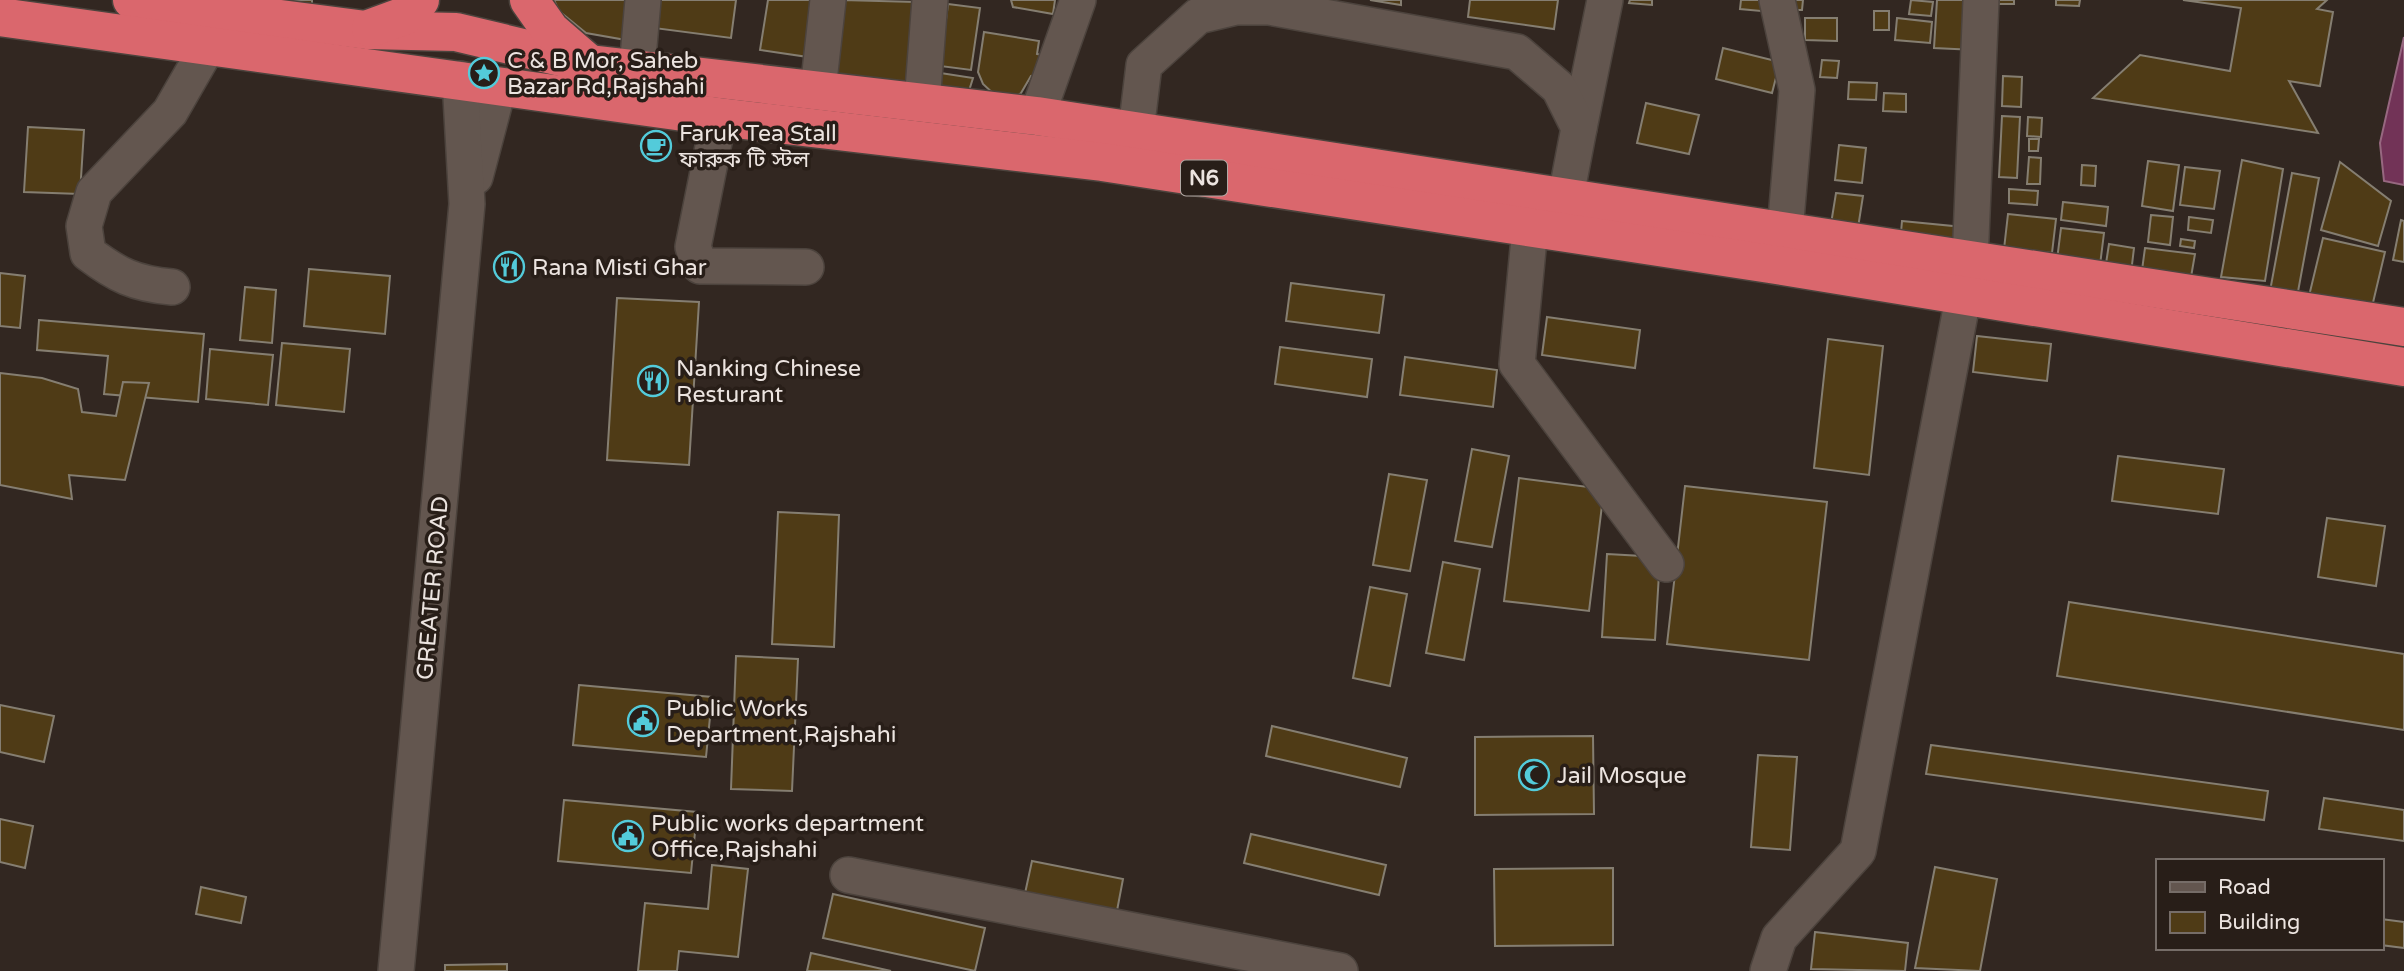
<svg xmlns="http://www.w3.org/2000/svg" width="2404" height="971" viewBox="0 0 2404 971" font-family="'Varela Round','Noto Sans Bengali',sans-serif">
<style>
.water{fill:#723357;stroke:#976880;stroke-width:2}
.building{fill:#4f3b16;stroke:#857e71;stroke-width:2}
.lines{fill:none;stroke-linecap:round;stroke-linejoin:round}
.minor-casing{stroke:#4c433d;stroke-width:38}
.highway-casing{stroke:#4c433d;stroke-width:41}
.minor{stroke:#63564f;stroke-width:35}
.highway{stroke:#da676d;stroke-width:38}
.labels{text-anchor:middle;stroke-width:7;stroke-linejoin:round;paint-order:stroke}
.shield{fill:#281e18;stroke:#b1a9a4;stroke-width:2}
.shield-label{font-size:21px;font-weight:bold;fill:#ece4e0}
.poi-label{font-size:23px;fill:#ece4e0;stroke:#281e18;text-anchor:start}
.street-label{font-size:23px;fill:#ece4e0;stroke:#281e18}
</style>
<rect width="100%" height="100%" fill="#322721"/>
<path class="water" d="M 2404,37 L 2404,185 L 2384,181 L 2380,143 Z"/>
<g class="building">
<path d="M 281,0 L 312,0 L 312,6 Z"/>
<path d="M 554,0 L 631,0 L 626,40 L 586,33 L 559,11 Z"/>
<path d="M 658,0 L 736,0 L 731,38 L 654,28 Z"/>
<path d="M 768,0 L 812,0 L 808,57 L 760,50 Z"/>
<path d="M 842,0 L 916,2 L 908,82 L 835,75 Z"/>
<path d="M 1011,0 L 1055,0 L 1053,14 L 1013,7 Z"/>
<path d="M 1370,0 L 1401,0 L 1401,5 Z"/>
<path d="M 1470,0 L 1558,0 L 1554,29 L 1468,17 Z"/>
<path d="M 1630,0 L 1652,0 L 1652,5 L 1629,3 Z"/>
<path d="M 1741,0 L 1763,0 L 1761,11 L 1740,9 Z"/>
<path d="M 1791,0 L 1803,0 L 1802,10 L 1790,10 Z"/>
<path d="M 1911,0 L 1933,2 L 1931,16 L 1909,14 Z"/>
<path d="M 1937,0 L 1978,0 L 1975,50 L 1934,48 Z"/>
<rect x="1999" y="0" width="15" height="4"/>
<path d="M 2056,0 L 2080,0 L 2079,6 L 2056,5 Z"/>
<path d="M 2183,0 L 2327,0 L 2317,9 L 2333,12 L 2320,86 L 2289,81 L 2318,133 L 2093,98 L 2140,55 L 2230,71 L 2241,8 Z"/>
<path d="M 948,4 L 980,8 L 971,70 L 940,66 Z"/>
<rect x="1874" y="11" width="15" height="19"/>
<path d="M 1805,18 L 1837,18 L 1837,41 L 1805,40 Z"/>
<path d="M 1897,18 L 1932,22 L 1930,43 L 1895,40 Z"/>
<path d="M 984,32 L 1039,41 L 1037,54 L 1046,56 L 1038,75 L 1031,76 L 1021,93 L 1013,99 L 996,96 L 983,84 L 978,72 Z"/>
<path d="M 1723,48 L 1780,62 L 1772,93 L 1716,79 Z"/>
<path d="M 1822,60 L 1839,61 L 1837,78 L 1820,77 Z"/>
<path d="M 934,72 L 973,78 L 967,97 L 928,87 Z"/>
<path d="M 2003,76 L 2022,77 L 2021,107 L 2002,106 Z"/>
<path d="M 1849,82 L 1877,83 L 1876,100 L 1848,99 Z"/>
<path d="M 1884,93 L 1906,94 L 1906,112 L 1883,111 Z"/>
<path d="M 1646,103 L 1699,115 L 1689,154 L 1637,143 Z"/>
<path d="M 2002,116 L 2020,117 L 2017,178 L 1999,177 Z"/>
<path d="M 2028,117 L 2042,118 L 2041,137 L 2027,136 Z"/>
<path d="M 28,127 L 84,130 L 80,194 L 24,192 Z"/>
<path d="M 2029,139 L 2039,139 L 2038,151 L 2029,151 Z"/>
<path d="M 1839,145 L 1866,148 L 1862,183 L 1835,180 Z"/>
<path d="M 2029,157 L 2041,158 L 2040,184 L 2027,184 Z"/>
<path d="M 2242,160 L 2283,169 L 2265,281 L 2221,277 Z"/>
<path d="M 2148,161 L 2179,165 L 2173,211 L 2142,206 Z"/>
<path d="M 2340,162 L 2391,201 L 2378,246 L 2321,230 Z"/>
<path d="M 2082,165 L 2096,166 L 2095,186 L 2081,185 Z"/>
<path d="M 2185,167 L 2220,171 L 2214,209 L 2180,205 Z"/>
<path d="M 2292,173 L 2319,178 L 2297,297 L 2270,291 Z"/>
<path d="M 2009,189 L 2038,191 L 2037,205 L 2009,203 Z"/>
<path d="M 1836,193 L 1863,196 L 1857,234 L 1830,230 Z"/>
<path d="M 2063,202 L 2108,207 L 2106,226 L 2061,220 Z"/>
<path d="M 2008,214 L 2056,219 L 2052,253 L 2004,249 Z"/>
<path d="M 2151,215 L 2173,217 L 2170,245 L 2148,242 Z"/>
<path d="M 2189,217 L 2213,220 L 2211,233 L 2188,230 Z"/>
<path d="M 2401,220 L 2404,221 L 2404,262 L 2393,260 Z"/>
<path d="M 1902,221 L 1973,228 L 1971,251 L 1900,244 Z"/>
<path d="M 2061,228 L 2104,233 L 2100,265 L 2057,260 Z"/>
<path d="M 2323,238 L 2385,252 L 2371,311 L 2309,296 Z"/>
<path d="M 2181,239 L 2195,241 L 2194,248 L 2180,246 Z"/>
<path d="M 2109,244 L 2134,248 L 2131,273 L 2105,270 Z"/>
<path d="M 2145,248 L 2195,254 L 2191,277 L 2142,270 Z"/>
<path d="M 309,269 L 390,276 L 385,334 L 304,326 Z"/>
<path d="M 0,273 L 25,276 L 20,328 L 0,326 Z"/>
<path d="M 1291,283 L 1384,295 L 1379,333 L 1286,321 Z"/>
<path d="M 245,287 L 276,290 L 272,343 L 240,340 Z"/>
<path d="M 617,298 L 699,302 L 689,465 L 607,460 Z"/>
<path d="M 1547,317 L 1640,330 L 1635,368 L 1542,355 Z"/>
<path d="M 39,320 L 204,334 L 198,402 L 104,394 L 108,356 L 37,350 Z"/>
<path d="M 1977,336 L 2051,344 L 2047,381 L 1973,372 Z"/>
<path d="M 1828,339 L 1883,346 L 1869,475 L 1814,468 Z"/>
<path d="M 282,343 L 350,349 L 344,412 L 276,405 Z"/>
<path d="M 1280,347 L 1372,359 L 1367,397 L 1275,384 Z"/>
<path d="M 210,349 L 273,355 L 268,405 L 206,399 Z"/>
<path d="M 1405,357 L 1497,370 L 1493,407 L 1400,395 Z"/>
<path d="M 0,373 L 42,378 L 78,389 L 82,412 L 116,416 L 123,382 L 149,383 L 125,480 L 69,475 L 72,499 L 0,485 Z"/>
<path d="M 1472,449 L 1509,456 L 1492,547 L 1455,541 Z"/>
<path d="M 2118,456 L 2224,469 L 2218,514 L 2112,501 Z"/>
<path d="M 1389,474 L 1427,480 L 1410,571 L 1373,565 Z"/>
<path d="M 1519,478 L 1604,489 L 1589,611 L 1504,601 Z"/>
<path d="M 1685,486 L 1827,502 L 1809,660 L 1667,644 Z"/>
<path d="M 778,512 L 839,515 L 834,647 L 772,644 Z"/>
<path d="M 2327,518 L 2385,526 L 2376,586 L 2318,577 Z"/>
<path d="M 1607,554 L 1660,557 L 1655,640 L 1602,637 Z"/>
<path d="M 1443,562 L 1480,569 L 1464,660 L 1426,653 Z"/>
<path d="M 1370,587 L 1407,594 L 1390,686 L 1353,678 Z"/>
<path d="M 2069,602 L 2404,654 L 2404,730 L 2057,676 Z"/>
<path d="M 736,656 L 798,659 L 792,791 L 731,789 Z"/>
<path d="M 579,685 L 712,697 L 706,757 L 573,745 Z"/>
<path d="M 0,705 L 54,716 L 44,762 L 0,752 Z"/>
<path d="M 1272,726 L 1407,758 L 1400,787 L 1266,756 Z"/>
<path d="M 1593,736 L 1594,814 L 1475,815 L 1475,737 Z"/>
<path d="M 1931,745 L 2268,791 L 2264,820 L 1926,774 Z"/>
<path d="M 1758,755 L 1797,757 L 1790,850 L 1751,847 Z"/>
<path d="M 2324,798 L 2404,810 L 2404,841 L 2319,829 Z"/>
<path d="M 564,800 L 697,812 L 691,873 L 558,861 Z"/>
<path d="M 0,819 L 33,826 L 25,868 L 0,862 Z"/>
<path d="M 1251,834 L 1386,865 L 1379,895 L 1244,863 Z"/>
<path d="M 1032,861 L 1123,879 L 1116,916 L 1024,898 Z"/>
<path d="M 712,865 L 748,869 L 738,957 L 679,951 L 677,971 L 638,971 L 645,903 L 708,909 Z"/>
<path d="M 1935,867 L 1997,879 L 1980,971 L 1915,968 Z"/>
<path d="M 1613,868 L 1613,945 L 1495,946 L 1494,869 Z"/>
<path d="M 201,887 L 246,897 L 241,923 L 196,914 Z"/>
<path d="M 833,894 L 985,928 L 975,971 L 823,938 Z"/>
<path d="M 2381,919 L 2404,922 L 2404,948 L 2381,945 Z"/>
<path d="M 1815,932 L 1908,943 L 1905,971 L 1811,969 Z"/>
<path d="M 811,953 L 891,971 L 807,971 Z"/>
<path d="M 507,964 L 507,971 L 445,971 L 445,965 Z"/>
</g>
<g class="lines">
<g class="minor-casing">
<g id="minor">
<path d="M 1777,0 L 1797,90 L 1785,231"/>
<path d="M 637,69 L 643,0"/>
<path d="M 818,90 L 828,0"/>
<path d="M 922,103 L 930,0"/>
<path d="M 719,117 L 693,247 L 700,266 L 806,267"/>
<path d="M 1579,128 L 1605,0"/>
<path d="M 1136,131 L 1144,65 L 1198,16 L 1236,7 L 1269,7 L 1517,52 L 1559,88 L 1579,128 L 1566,196"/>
<path d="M 1037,143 L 1037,116 L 1078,0"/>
<path d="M 475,177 L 499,86"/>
<path d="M 1530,228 L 1517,364 L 1666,564"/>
<path d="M 172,287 C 135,284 117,275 88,253 L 84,226 L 94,192 L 170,112 L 208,46"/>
<path d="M 848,875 L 1340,971"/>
<path d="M 396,971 L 467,204 L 460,79"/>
<path d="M 1768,971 L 1779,938 L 1858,851 L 1970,261 L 1981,0"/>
</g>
</g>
<g class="highway-casing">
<g id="highway">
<path d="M 132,0 L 366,30 L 456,32 L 590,64 L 1037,116 L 2404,327"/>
<path d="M 529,0 L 550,30 L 587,62"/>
<path d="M 0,17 L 719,117 L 1102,162 L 1770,264 L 2404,367"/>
<path d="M 371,28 L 404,16 L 420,0"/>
</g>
</g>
<use href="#minor" class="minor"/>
<use href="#highway" class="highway"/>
</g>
<defs>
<g id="sight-ring" transform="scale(1.575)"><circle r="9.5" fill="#281e18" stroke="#53cbda" stroke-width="1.5"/><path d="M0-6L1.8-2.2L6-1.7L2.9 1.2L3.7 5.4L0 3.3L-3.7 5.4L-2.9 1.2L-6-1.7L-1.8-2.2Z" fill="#53cbda"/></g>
<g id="cafe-ring" transform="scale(1.575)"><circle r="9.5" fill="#281e18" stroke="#53cbda" stroke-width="1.5"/><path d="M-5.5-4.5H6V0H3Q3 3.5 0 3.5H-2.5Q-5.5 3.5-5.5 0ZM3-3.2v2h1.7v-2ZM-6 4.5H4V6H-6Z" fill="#53cbda"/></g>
<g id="restaurant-ring" transform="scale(1.575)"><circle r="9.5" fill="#281e18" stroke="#53cbda" stroke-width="1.5"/><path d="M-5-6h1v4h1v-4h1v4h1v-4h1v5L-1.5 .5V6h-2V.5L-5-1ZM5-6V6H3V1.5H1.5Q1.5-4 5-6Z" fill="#53cbda"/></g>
<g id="civic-ring" transform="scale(1.575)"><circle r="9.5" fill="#281e18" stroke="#53cbda" stroke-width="1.5"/><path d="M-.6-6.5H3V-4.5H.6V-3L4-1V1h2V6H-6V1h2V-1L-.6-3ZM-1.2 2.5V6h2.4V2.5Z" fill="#53cbda"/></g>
<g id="mosque-ring" transform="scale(1.575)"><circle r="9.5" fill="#281e18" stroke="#53cbda" stroke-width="1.5"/><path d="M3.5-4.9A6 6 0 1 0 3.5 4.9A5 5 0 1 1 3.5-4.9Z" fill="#53cbda"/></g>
</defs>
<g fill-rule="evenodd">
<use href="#sight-ring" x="484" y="73"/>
<use href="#cafe-ring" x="656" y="146"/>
<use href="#restaurant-ring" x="509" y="267"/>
<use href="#restaurant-ring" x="653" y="381"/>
<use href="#civic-ring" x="643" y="721"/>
<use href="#mosque-ring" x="1534" y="775"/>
<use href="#civic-ring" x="628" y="836"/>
</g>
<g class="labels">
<rect class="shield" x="1181" y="160.5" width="46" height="35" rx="5"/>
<g class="shield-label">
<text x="1204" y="185">N6</text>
</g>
<g class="poi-label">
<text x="507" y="68">C &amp; B Mor, Saheb<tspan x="507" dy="26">Bazar Rd,Rajshahi</tspan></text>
<text x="679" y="141">Faruk Tea Stall<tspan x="679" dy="26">ফারুক টি স্টল</tspan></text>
<text x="532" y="275">Rana Misti Ghar</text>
<text x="676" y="376">Nanking Chinese<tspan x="676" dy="26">Resturant</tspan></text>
<text x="666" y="716">Public Works<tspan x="666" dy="26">Department,Rajshahi</tspan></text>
<text x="1557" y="783">Jail Mosque</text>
<text x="651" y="831">Public works department<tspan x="651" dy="26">Office,Rajshahi</tspan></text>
</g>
<g class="street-label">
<text transform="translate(432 588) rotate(-85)" y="8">GREATER ROAD</text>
</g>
</g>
<rect x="2156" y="859" width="228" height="91" fill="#281e18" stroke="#766d68" stroke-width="2"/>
<rect x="2170" y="882" width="35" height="10" fill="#63564f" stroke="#766d68" stroke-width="2"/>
<text x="2218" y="894" font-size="21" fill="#ece4e0">Road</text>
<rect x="2170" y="912" width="35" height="21" fill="#4f3b16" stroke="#766d68" stroke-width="2"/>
<text x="2218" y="929" font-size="21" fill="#ece4e0">Building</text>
</svg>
